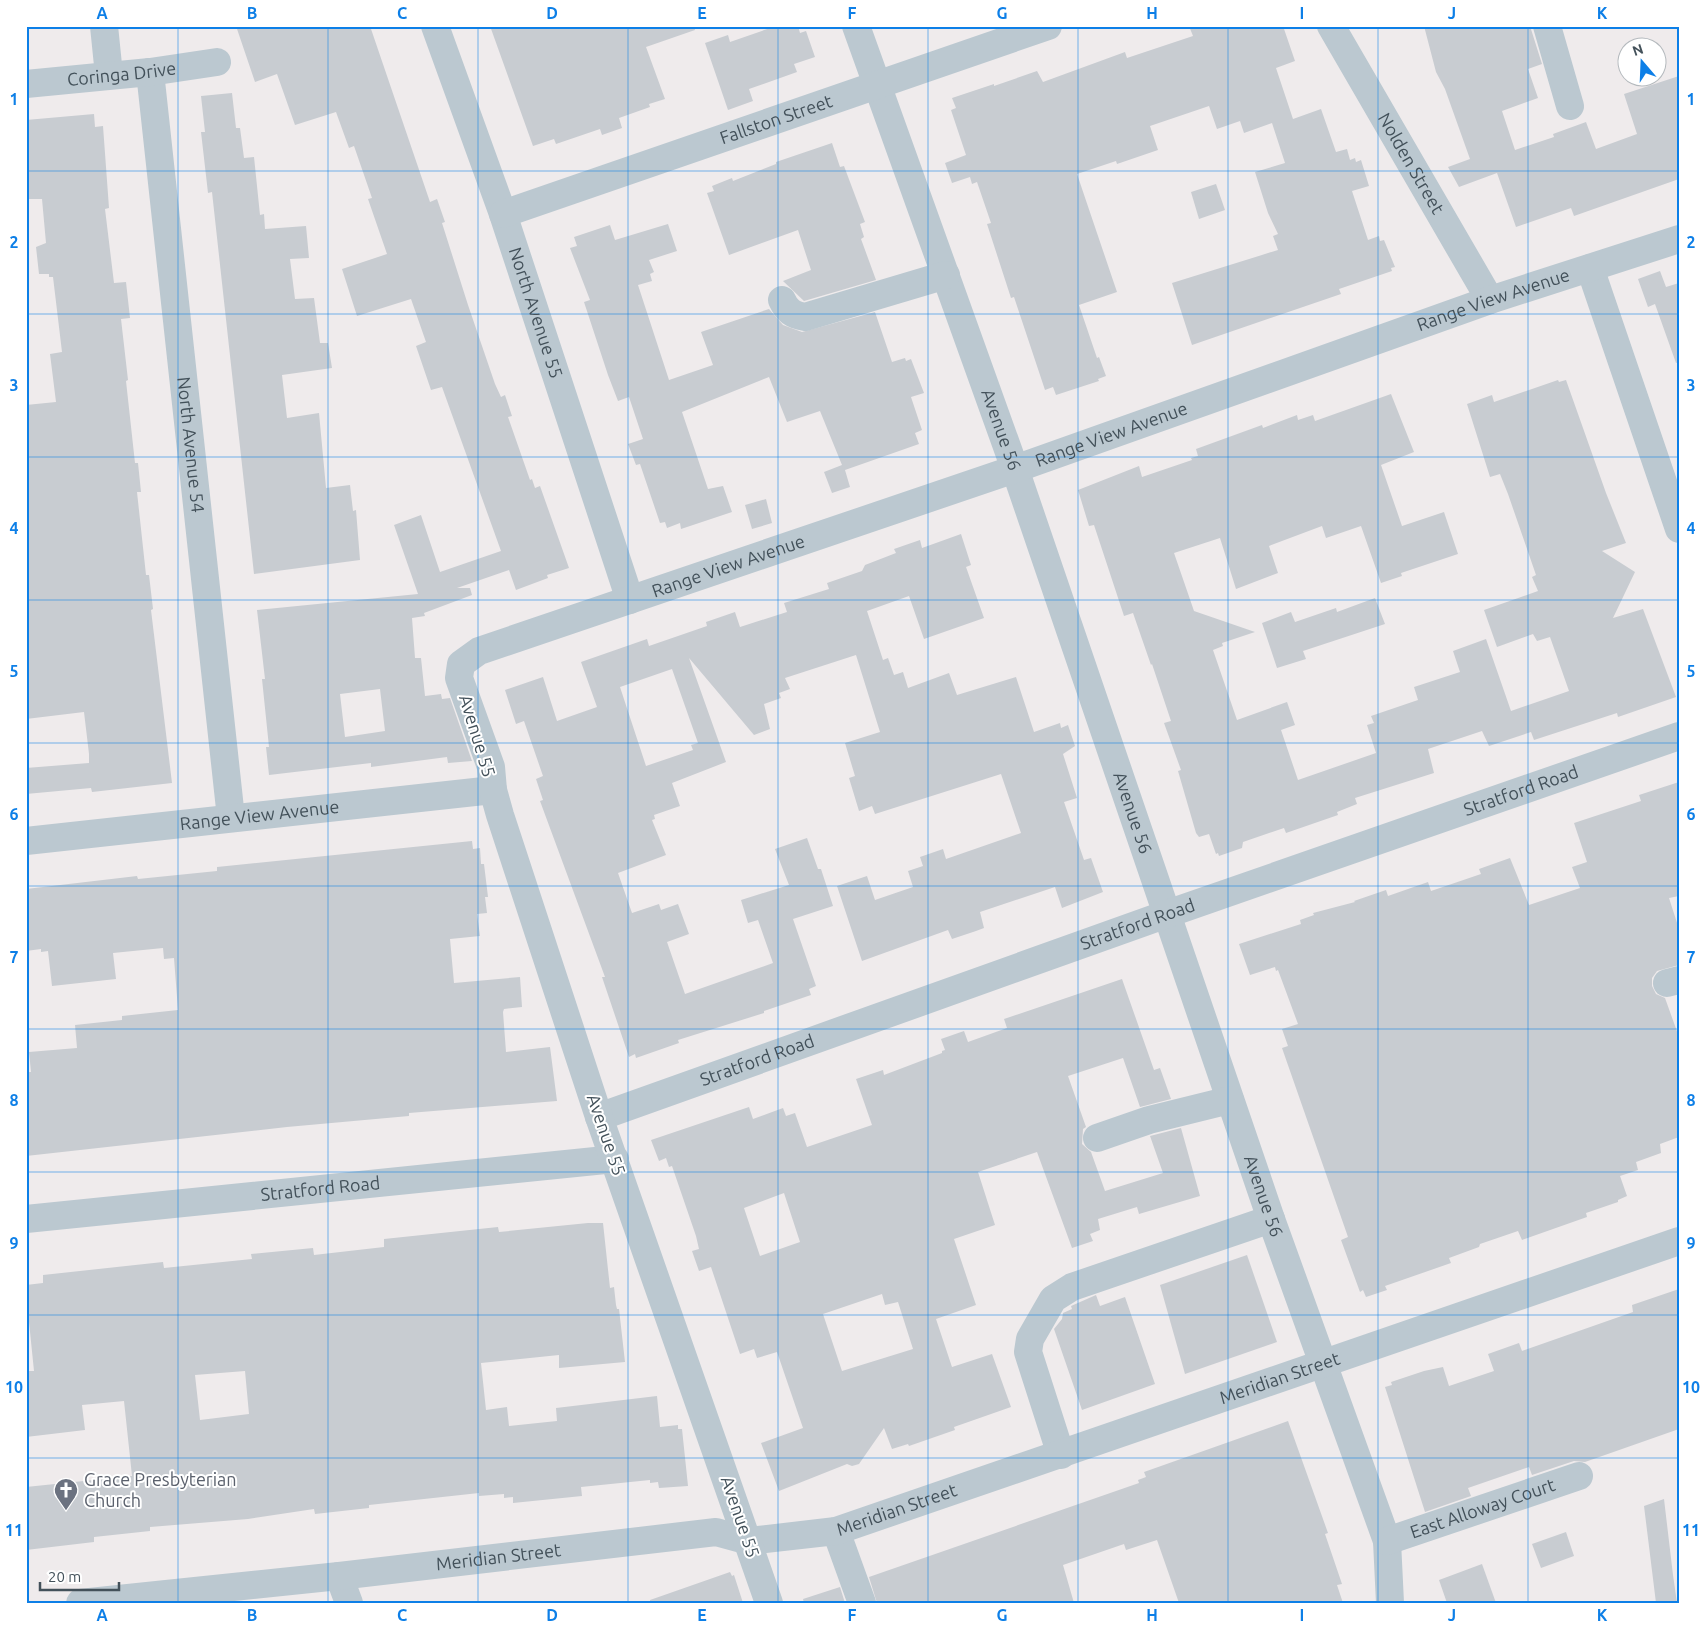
<svg xmlns="http://www.w3.org/2000/svg" width="1705" height="1629" viewBox="0 0 1705 1629" font-family="Ubuntu,sans-serif">
<style>
.building{fill:#c8ccd1;fill-rule:evenodd}
.lines{fill:none;stroke-linecap:round;stroke-linejoin:round}
.minor{stroke:#bbc8d0;stroke-width:28}
.grid{fill:none;stroke:#0d7fe7;stroke-width:1;stroke-opacity:0.55}
.labels{text-anchor:middle;stroke-width:4;stroke-linejoin:round;paint-order:stroke}
.street-label{font-size:18px;fill:#43515a;stroke:#fff}
.worship-label{font-size:18px;fill:#5b616d;stroke:#fff;text-anchor:start}
.neatline{fill:none;stroke:#0d7fe7;stroke-width:2}
.grid-label{font-size:16px;text-anchor:middle;font-weight:bold;fill:#0d7fe7}
</style>
<rect width="100%" height="100%" fill="#efebec"/>
<g class="building">
<path d="M 236,26 L 370,26 L 430,202 L 437,199 L 445,222 L 442,223 L 468,305 L 495,384 L 501,397 L 505,395 L 512,416 L 508,417 L 530,480 L 532,479 L 535,488 L 540,486 L 569,568 L 547,575 L 548,578 L 516,590 L 509,570 L 457,588 L 470,588 L 472,595 L 424,613 L 425,616 L 412,618 L 415,658 L 421,658 L 425,696 L 441,694 L 442,699 L 450,698 L 472,761 L 448,763 L 447,757 L 371,767 L 371,763 L 269,775 L 266,747 L 269,747 L 262,679 L 265,679 L 257,610 L 418,594 L 394,525 L 421,515 L 440,572 L 501,551 L 442,387 L 431,390 L 416,346 L 426,342 L 411,299 L 357,316 L 342,269 L 387,254 L 368,199 L 372,198 L 354,146 L 349,148 L 336,112 L 295,125 L 277,74 L 255,82 ZM 380,689 L 385,731 L 345,737 L 340,694 Z"/>
<path d="M 490,26 L 694,26 L 695,30 L 646,47 L 665,99 L 649,104 L 650,107 L 619,118 L 622,128 L 602,135 L 600,129 L 556,144 L 554,139 L 533,146 Z"/>
<path d="M 776,26 L 798,26 L 800,33 L 806,31 L 815,57 L 794,64 L 797,72 L 749,89 L 753,101 L 728,110 L 705,43 L 728,35 L 730,42 Z"/>
<path d="M 1189,26 L 1283,26 L 1295,61 L 1276,68 L 1293,119 L 1321,109 L 1336,152 L 1347,149 L 1350,160 L 1355,158 L 1356,162 L 1361,160 L 1369,186 L 1352,191 L 1368,240 L 1379,236 L 1380,241 L 1384,240 L 1395,267 L 1391,268 L 1392,271 L 1339,289 L 1341,294 L 1192,345 L 1172,283 L 1278,250 L 1273,236 L 1278,234 L 1268,213 L 1255,172 L 1285,163 L 1272,123 L 1244,133 L 1240,121 L 1217,129 L 1209,106 L 1150,126 L 1158,150 L 1117,164 L 1116,161 L 1077,174 L 1117,292 L 1079,305 L 1097,358 L 1099,357 L 1106,376 L 1098,379 L 1099,381 L 1056,395 L 1053,387 L 1045,390 L 1014,297 L 1011,298 L 987,224 L 991,223 L 977,182 L 972,184 L 970,177 L 952,183 L 945,163 L 966,155 L 951,110 L 956,108 L 952,98 L 994,84 L 994,86 L 1037,71 L 1043,82 L 1125,52 L 1127,58 L 1193,36 Z"/>
<path d="M 1424,26 L 1530,26 L 1542,64 L 1528,69 L 1538,98 L 1502,111 L 1515,150 L 1554,137 L 1553,134 L 1586,122 L 1596,149 L 1637,134 L 1624,94 L 1679,76 L 1679,179 L 1574,216 L 1571,208 L 1516,227 L 1497,173 L 1459,187 L 1448,167 L 1470,159 L 1445,89 L 1436,72 Z"/>
<path d="M 232,93 L 236,128 L 240,128 L 244,158 L 254,157 L 260,215 L 264,214 L 265,229 L 306,226 L 309,258 L 290,259 L 295,299 L 314,298 L 320,343 L 328,343 L 332,368 L 282,375 L 287,418 L 319,413 L 326,488 L 350,485 L 353,511 L 356,510 L 360,560 L 254,574 L 212,192 L 208,193 L 201,132 L 205,132 L 201,96 Z"/>
<path d="M 94,114 L 95,127 L 103,126 L 109,208 L 105,209 L 114,283 L 126,282 L 130,318 L 121,319 L 128,380 L 126,381 L 135,463 L 138,463 L 141,492 L 137,492 L 146,575 L 149,575 L 153,609 L 151,610 L 172,783 L 92,792 L 91,788 L 26,794 L 26,768 L 89,763 L 89,754 L 84,712 L 26,719 L 26,405 L 56,402 L 50,354 L 62,352 L 53,277 L 49,277 L 49,274 L 39,274 L 36,247 L 46,243 L 42,199 L 26,199 L 26,120 Z"/>
<path d="M 832,143 L 840,167 L 844,166 L 865,222 L 860,224 L 864,237 L 861,239 L 876,280 L 804,301 L 783,281 L 811,270 L 798,230 L 729,255 L 707,193 L 714,191 L 712,186 L 732,178 L 733,181 L 776,164 L 776,162 Z"/>
<path d="M 1216,184 L 1225,210 L 1199,219 L 1191,192 Z"/>
<path d="M 668,224 L 677,251 L 649,260 L 654,272 L 650,274 L 652,281 L 638,285 L 669,380 L 713,365 L 701,332 L 769,309 L 783,325 L 802,332 L 875,312 L 892,362 L 905,358 L 906,361 L 911,359 L 924,393 L 911,397 L 922,430 L 915,433 L 919,444 L 845,470 L 850,487 L 832,493 L 824,472 L 842,465 L 820,411 L 787,422 L 769,377 L 682,412 L 708,489 L 723,486 L 732,512 L 681,529 L 680,523 L 667,528 L 665,522 L 660,523 L 640,464 L 636,465 L 628,444 L 643,439 L 629,397 L 618,401 L 608,375 L 584,302 L 590,300 L 570,248 L 577,246 L 574,237 L 610,225 L 615,240 Z"/>
<path d="M 1660,271 L 1666,287 L 1679,283 L 1679,362 L 1676,363 L 1655,304 L 1648,307 L 1638,279 Z"/>
<path d="M 1558,380 L 1559,382 L 1566,380 L 1606,493 L 1626,543 L 1602,551 L 1635,572 L 1613,618 L 1643,609 L 1676,697 L 1618,717 L 1617,713 L 1534,740 L 1531,732 L 1489,746 L 1482,731 L 1428,749 L 1434,773 L 1355,798 L 1357,804 L 1337,812 L 1338,815 L 1286,833 L 1284,828 L 1243,842 L 1242,848 L 1219,856 L 1218,853 L 1216,854 L 1209,834 L 1199,837 L 1196,833 L 1178,771 L 1181,770 L 1164,723 L 1171,721 L 1152,664 L 1151,665 L 1133,613 L 1124,616 L 1094,525 L 1089,526 L 1078,490 L 1139,466 L 1142,477 L 1192,460 L 1191,458 L 1198,456 L 1196,449 L 1262,425 L 1263,428 L 1297,415 L 1298,420 L 1313,415 L 1315,421 L 1391,394 L 1414,452 L 1381,465 L 1402,526 L 1444,512 L 1458,554 L 1401,573 L 1402,576 L 1381,583 L 1361,526 L 1326,538 L 1322,526 L 1269,546 L 1278,573 L 1236,589 L 1220,538 L 1174,553 L 1194,611 L 1255,632 L 1222,643 L 1223,646 L 1213,650 L 1237,720 L 1287,702 L 1295,725 L 1281,730 L 1298,780 L 1376,753 L 1367,725 L 1374,723 L 1371,716 L 1418,700 L 1414,687 L 1460,672 L 1453,651 L 1486,639 L 1511,711 L 1569,691 L 1550,637 L 1537,641 L 1533,634 L 1497,647 L 1484,610 L 1538,591 L 1532,577 L 1536,575 L 1508,494 L 1500,474 L 1490,477 L 1467,404 L 1492,395 L 1494,402 Z"/>
<path d="M 766,499 L 772,523 L 752,529 L 745,505 Z"/>
<path d="M 961,534 L 971,565 L 966,567 L 984,618 L 924,639 L 909,596 L 867,611 L 883,660 L 888,658 L 894,675 L 903,672 L 908,688 L 949,673 L 957,695 L 1016,677 L 1034,732 L 1060,723 L 1061,728 L 1068,725 L 1075,746 L 1063,754 L 1077,798 L 1064,802 L 1084,860 L 1091,858 L 1103,892 L 1062,908 L 1055,887 L 980,912 L 984,928 L 976,931 L 952,939 L 948,930 L 862,961 L 837,886 L 867,876 L 875,900 L 913,887 L 908,871 L 923,866 L 920,857 L 943,849 L 946,859 L 1021,833 L 1001,774 L 875,814 L 872,806 L 859,811 L 849,778 L 855,776 L 845,743 L 880,732 L 856,655 L 785,678 L 790,689 L 779,693 L 781,698 L 764,704 L 770,729 L 754,735 L 689,658 L 726,762 L 672,783 L 680,806 L 654,815 L 655,819 L 652,820 L 666,855 L 618,873 L 632,913 L 659,904 L 661,910 L 678,904 L 689,934 L 667,942 L 685,994 L 773,963 L 758,920 L 748,923 L 741,900 L 789,885 L 775,849 L 807,838 L 818,869 L 821,869 L 833,906 L 793,919 L 816,986 L 809,989 L 811,995 L 764,1011 L 764,1013 L 678,1040 L 679,1043 L 636,1058 L 635,1054 L 629,1057 L 602,977 L 605,977 L 540,801 L 543,800 L 536,779 L 543,776 L 524,721 L 516,724 L 505,690 L 543,677 L 557,721 L 597,707 L 581,662 L 647,639 L 649,646 L 707,626 L 706,622 L 735,612 L 740,627 L 787,612 L 784,603 L 829,589 L 827,583 L 862,571 L 865,565 L 896,553 L 894,549 L 920,540 L 922,548 ZM 672,669 L 698,743 L 691,745 L 693,750 L 646,766 L 620,687 Z"/>
<path d="M 1375,598 L 1385,624 L 1303,651 L 1306,659 L 1277,668 L 1262,623 L 1291,612 L 1295,622 L 1336,608 L 1337,612 Z"/>
<path d="M 1679,782 L 1679,896 L 1669,898 L 1679,929 L 1679,965 L 1657,971 L 1652,978 L 1652,986 L 1656,994 L 1665,998 L 1679,1037 L 1679,1137 L 1660,1144 L 1661,1153 L 1636,1162 L 1638,1170 L 1620,1176 L 1627,1196 L 1618,1200 L 1618,1202 L 1586,1213 L 1587,1217 L 1522,1240 L 1518,1231 L 1480,1244 L 1479,1247 L 1449,1258 L 1451,1263 L 1385,1286 L 1387,1290 L 1366,1297 L 1363,1290 L 1360,1292 L 1341,1240 L 1348,1237 L 1282,1048 L 1288,1046 L 1282,1029 L 1298,1024 L 1278,970 L 1276,971 L 1275,967 L 1250,975 L 1239,944 L 1301,924 L 1300,920 L 1314,915 L 1313,913 L 1355,902 L 1354,901 L 1386,890 L 1388,896 L 1428,882 L 1431,891 L 1481,874 L 1479,869 L 1510,858 L 1529,905 L 1580,888 L 1572,867 L 1587,862 L 1574,823 L 1641,801 L 1639,795 Z"/>
<path d="M 472,841 L 473,849 L 480,848 L 481,864 L 484,864 L 488,897 L 485,897 L 487,913 L 477,914 L 480,936 L 450,939 L 454,983 L 520,977 L 522,1007 L 504,1009 L 503,1012 L 506,1052 L 550,1047 L 557,1101 L 409,1113 L 409,1116 L 287,1127 L 26,1156 L 26,1072 L 31,1072 L 29,1052 L 77,1048 L 75,1025 L 122,1020 L 122,1016 L 178,1010 L 174,958 L 164,959 L 163,948 L 113,953 L 116,979 L 52,986 L 48,951 L 41,952 L 41,949 L 26,951 L 26,889 L 137,876 L 138,879 L 217,871 L 217,867 Z"/>
<path d="M 1122,979 L 1154,1070 L 1160,1068 L 1171,1099 L 1140,1107 L 1123,1058 L 1068,1076 L 1086,1127 L 1083,1129 L 1082,1144 L 1091,1152 L 1105,1191 L 1163,1173 L 1150,1136 L 1181,1128 L 1200,1196 L 1139,1214 L 1137,1207 L 1098,1219 L 1100,1230 L 1090,1234 L 1093,1241 L 1072,1248 L 1037,1152 L 978,1172 L 995,1225 L 954,1239 L 976,1305 L 936,1319 L 952,1367 L 992,1354 L 1011,1407 L 954,1427 L 955,1430 L 909,1446 L 908,1444 L 892,1449 L 884,1428 L 859,1464 L 852,1466 L 847,1464 L 779,1491 L 761,1443 L 803,1428 L 777,1352 L 757,1358 L 754,1349 L 740,1354 L 711,1267 L 699,1271 L 692,1251 L 699,1249 L 696,1236 L 672,1166 L 669,1167 L 666,1158 L 659,1161 L 651,1140 L 749,1107 L 753,1119 L 783,1108 L 786,1116 L 795,1113 L 807,1147 L 872,1125 L 856,1079 L 883,1070 L 884,1075 L 942,1053 L 942,1051 L 945,1050 L 941,1039 L 964,1031 L 968,1042 L 1007,1028 L 1004,1019 ZM 784,1193 L 800,1242 L 760,1256 L 744,1208 ZM 882,1294 L 885,1305 L 898,1302 L 913,1349 L 842,1371 L 823,1314 Z"/>
<path d="M 588,1223 L 603,1223 L 610,1288 L 614,1287 L 616,1305 L 617,1309 L 619,1309 L 625,1362 L 559,1368 L 559,1355 L 481,1363 L 486,1410 L 507,1407 L 509,1426 L 557,1421 L 556,1408 L 657,1396 L 660,1427 L 678,1425 L 678,1429 L 682,1429 L 688,1486 L 659,1488 L 658,1482 L 650,1483 L 650,1480 L 581,1487 L 582,1496 L 513,1503 L 513,1497 L 504,1498 L 504,1494 L 479,1496 L 479,1493 L 369,1505 L 369,1508 L 315,1514 L 314,1509 L 248,1519 L 150,1527 L 150,1531 L 94,1537 L 94,1542 L 26,1550 L 26,1487 L 132,1476 L 124,1401 L 82,1405 L 85,1430 L 26,1437 L 26,1371 L 34,1371 L 29,1322 L 26,1322 L 26,1285 L 43,1283 L 43,1275 L 163,1262 L 164,1268 L 252,1259 L 251,1254 L 313,1248 L 314,1255 L 384,1247 L 384,1239 L 498,1227 L 499,1232 ZM 245,1371 L 249,1414 L 200,1420 L 195,1375 Z"/>
<path d="M 1247,1255 L 1277,1342 L 1185,1374 L 1160,1285 Z"/>
<path d="M 1679,1289 L 1679,1429 L 1585,1462 L 1574,1461 L 1532,1475 L 1529,1467 L 1468,1488 L 1471,1496 L 1425,1512 L 1385,1387 L 1392,1385 L 1391,1382 L 1424,1371 L 1443,1367 L 1449,1386 L 1494,1371 L 1488,1354 L 1519,1343 L 1522,1351 L 1633,1312 L 1632,1305 Z"/>
<path d="M 1096,1295 L 1100,1306 L 1125,1297 L 1155,1384 L 1082,1410 L 1054,1329 L 1062,1319 L 1063,1313 L 1072,1309 L 1071,1306 Z"/>
<path d="M 1288,1421 L 1328,1533 L 1325,1534 L 1342,1584 L 1337,1585 L 1343,1603 L 1179,1603 L 1157,1540 L 1126,1550 L 1124,1544 L 1063,1565 L 1074,1603 L 877,1603 L 869,1577 L 1139,1483 L 1138,1480 L 1146,1477 L 1144,1472 Z"/>
<path d="M 1664,1499 L 1673,1575 L 1677,1603 L 1656,1603 L 1644,1506 Z"/>
<path d="M 1566,1532 L 1574,1556 L 1541,1568 L 1532,1544 Z"/>
<path d="M 1482,1564 L 1496,1603 L 1447,1603 L 1439,1580 Z"/>
<path d="M 730,1572 L 732,1576 L 734,1575 L 743,1603 L 650,1603 L 650,1600 Z"/>
<path d="M 840,1587 L 845,1603 L 804,1603 L 803,1599 Z"/>
</g>
<g class="lines">
<g class="minor">
<path d="M 104,26 L 109,75"/>
<path id="s1" d="M 435,26 L 503,214 L 630,600"/>
<path id="s2" d="M 856,26 L 1015,469 L 1271,1219 L 1387,1541 L 1390,1603"/>
<path id="s3" d="M 1331,26 L 1490,300"/>
<path d="M 1547,26 L 1570,106"/>
<path id="s4" d="M 150,72 L 231,818"/>
<path id="s5" d="M 26,84 L 150,72 L 217,62"/>
<path id="s6" d="M 503,214 L 1048,26"/>
<path d="M 1590,268 L 1679,529"/>
<path d="M 782,300 C 787,311 793,315 805,317 L 946,275"/>
<path id="s7" d="M 26,841 L 493,790"/>
<path d="M 1667,983 L 1679,980"/>
<path id="s8" d="M 599,1117 L 1167,914 L 1679,736"/>
<path d="M 1097,1138 L 1149,1120 L 1230,1100"/>
<path id="s9" d="M 26,1219 L 615,1159"/>
<path d="M 1061,1455 L 1028,1352 L 1030,1339 L 1053,1299 L 1072,1287 L 1271,1219"/>
<path d="M 836,1531 L 862,1603"/>
<path id="s10" d="M 1387,1541 L 1579,1476"/>
<path d="M 339,1576 L 349,1603"/>
<path id="s11" d="M 80,1603 L 339,1576 L 716,1532 L 749,1541 L 836,1531 L 1679,1241"/>
<path id="s12" d="M 769,1603 L 599,1117 L 500,815 L 493,790 L 491,767 L 459,678 L 461,664 L 479,651 L 1015,469 L 1490,300 L 1679,239"/>
</g>
</g>
<path class="grid" d="M 178,26 L 178,1603M 328,26 L 328,1603M 478,26 L 478,1603M 628,26 L 628,1603M 778,26 L 778,1603M 928,26 L 928,1603M 1078,26 L 1078,1603M 1228,26 L 1228,1603M 1378,26 L 1378,1603M 1528,26 L 1528,1603M 26,171 L 1679,171M 26,314 L 1679,314M 26,457 L 1679,457M 26,600 L 1679,600M 26,743 L 1679,743M 26,886 L 1679,886M 26,1029 L 1679,1029M 26,1172 L 1679,1172M 26,1315 L 1679,1315M 26,1458 L 1679,1458"/>
<defs>
<g id="church-pin" transform="scale(1.25)"><path d="M0 17L-7.5 6A9.5 9.5 0 1 1 7.5 6Z" fill="#6b7280" stroke="#fff"/><path d="M-1.2-6h2.4v3.5h3.3v2.4h-3.3V6h-2.4V-.1h-3.3v-2.4h3.3Z" fill="#fff"/></g>
</defs>
<g fill-rule="evenodd">
<use href="#church-pin" x="66" y="1490"/>
</g>
<g class="labels">
<g class="street-label">
<text dy="6" stroke="none"><textPath href="#s5" startOffset="96">Coringa Drive</textPath></text>
<text dy="6" stroke="none"><textPath href="#s6" startOffset="289">Fallston Street</textPath></text>
<text dy="6" stroke="none"><textPath href="#s3" startOffset="159">Nolden Street</textPath></text>
<text dy="6" stroke="none"><textPath href="#s12" startOffset="2086">Range View Avenue</textPath></text>
<text dy="6" stroke="none"><textPath href="#s1" startOffset="304">North Avenue 55</textPath></text>
<text dy="6" stroke="none"><textPath href="#s2" startOffset="429">Avenue 56</textPath></text>
<text dy="6" stroke="none"><textPath href="#s12" startOffset="1681">Range View Avenue</textPath></text>
<text dy="6" stroke="none"><textPath href="#s4" startOffset="375">North Avenue 54</textPath></text>
<text dy="6" stroke="none"><textPath href="#s12" startOffset="1276">Range View Avenue</textPath></text>
<text transform="translate(477 736) rotate(73)" y="6">Avenue 55</text>
<text dy="6" stroke="none"><textPath href="#s8" startOffset="978">Stratford Road</textPath></text>
<text dy="6" stroke="none"><textPath href="#s2" startOffset="834">Avenue 56</textPath></text>
<text dy="6" stroke="none"><textPath href="#s7" startOffset="235">Range View Avenue</textPath></text>
<text dy="6" stroke="none"><textPath href="#s8" startOffset="572">Stratford Road</textPath></text>
<text dy="6" stroke="none"><textPath href="#s8" startOffset="168">Stratford Road</textPath></text>
<text transform="translate(606 1135) rotate(71)" y="6">Avenue 55</text>
<text dy="6" stroke="none"><textPath href="#s9" startOffset="296">Stratford Road</textPath></text>
<text dy="6" stroke="none"><textPath href="#s2" startOffset="1239">Avenue 56</textPath></text>
<text dy="6" stroke="none"><textPath href="#s11" startOffset="1231">Meridian Street</textPath></text>
<text dy="6" stroke="none"><textPath href="#s10" startOffset="101">East Alloway Court</textPath></text>
<text dy="6" stroke="none"><textPath href="#s11" startOffset="826">Meridian Street</textPath></text>
<text transform="translate(740 1517) rotate(71)" y="6">Avenue 55</text>
<text dy="6" stroke="none"><textPath href="#s11" startOffset="421">Meridian Street</textPath></text>
</g>
<g class="worship-label">
<text x="84" y="1486">Grace Presbyterian<tspan x="84" dy="21">Church</tspan></text>
</g>
</g>
<rect width="1705" height="1629" fill="none" stroke="#ffffff" stroke-width="55"/>
<g transform="translate(1642 62) rotate(341)"><circle r="24" fill="#ffffff" stroke="#b4b9bd"/>
<path d="M0-4L9 19L0 12L-9 19Z" fill="#0d7fe7"/>
<text y="-8" font-size="14" font-weight="bold" text-anchor="middle" fill="#43515a">N</text>
</g>
<path d="M40 1582v8h79v-8" fill="none" stroke="#43515a" stroke-width="2.5"/>
<text x="48" y="1582" font-size="15" fill="#43515a" stroke="#ffffff" stroke-width="4" paint-order="stroke">20 m</text>
<rect x="28" y="28" width="1650" height="1574" class="neatline"/>
<g class="grid-label">
<text x="102" y="19">A</text>
<text x="252" y="19">B</text>
<text x="402" y="19">C</text>
<text x="552" y="19">D</text>
<text x="702" y="19">E</text>
<text x="852" y="19">F</text>
<text x="1002" y="19">G</text>
<text x="1152" y="19">H</text>
<text x="1302" y="19">I</text>
<text x="1452" y="19">J</text>
<text x="1602" y="19">K</text>
<text x="14" y="105">1</text>
<text x="1691" y="105">1</text>
<text x="14" y="248">2</text>
<text x="1691" y="248">2</text>
<text x="14" y="391">3</text>
<text x="1691" y="391">3</text>
<text x="14" y="534">4</text>
<text x="1691" y="534">4</text>
<text x="14" y="677">5</text>
<text x="1691" y="677">5</text>
<text x="14" y="820">6</text>
<text x="1691" y="820">6</text>
<text x="14" y="963">7</text>
<text x="1691" y="963">7</text>
<text x="14" y="1106">8</text>
<text x="1691" y="1106">8</text>
<text x="14" y="1249">9</text>
<text x="1691" y="1249">9</text>
<text x="14" y="1393">10</text>
<text x="1691" y="1393">10</text>
<text x="14" y="1536">11</text>
<text x="1691" y="1536">11</text>
<text x="102" y="1621">A</text>
<text x="252" y="1621">B</text>
<text x="402" y="1621">C</text>
<text x="552" y="1621">D</text>
<text x="702" y="1621">E</text>
<text x="852" y="1621">F</text>
<text x="1002" y="1621">G</text>
<text x="1152" y="1621">H</text>
<text x="1302" y="1621">I</text>
<text x="1452" y="1621">J</text>
<text x="1602" y="1621">K</text>
</g>
</svg>
